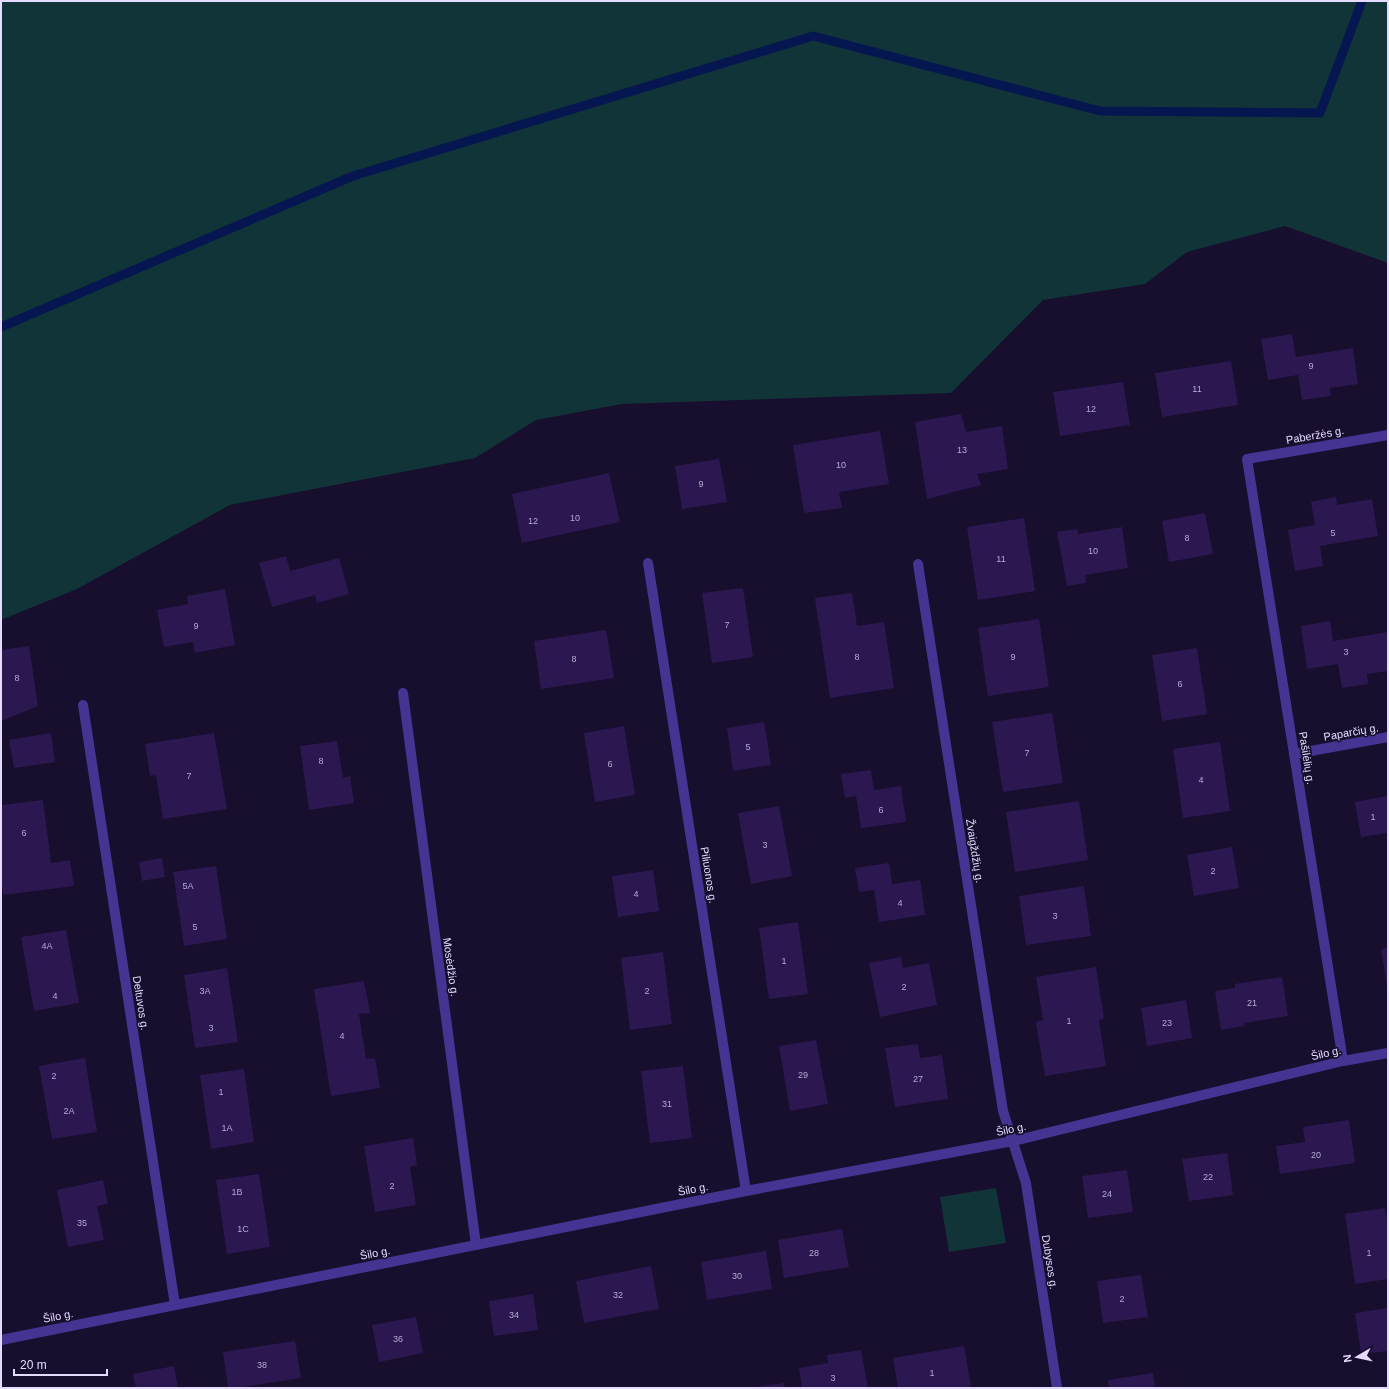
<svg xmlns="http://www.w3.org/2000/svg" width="1389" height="1389" viewBox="0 0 1389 1389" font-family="Arial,sans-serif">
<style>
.green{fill:#113438}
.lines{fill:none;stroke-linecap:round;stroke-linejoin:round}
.stream{stroke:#051650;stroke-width:9}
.building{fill:#2b1850}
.minor{stroke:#453491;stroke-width:10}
.labels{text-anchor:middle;stroke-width:3.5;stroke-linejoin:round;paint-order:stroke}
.number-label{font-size:9px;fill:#b6aad3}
.street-label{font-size:11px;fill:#e4dbff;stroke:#180e2d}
</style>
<rect width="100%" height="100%" fill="#180e2d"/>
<g class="green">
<path d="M 1,1 L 1388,1 L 1388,263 L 1285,226 L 1187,252 L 1145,284 L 1043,300 L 951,393 L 622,404 L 536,420 L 475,458 L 230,505 L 77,589 L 1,620 Z"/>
<path d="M 996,1188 L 1006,1243 L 949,1252 L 940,1197 Z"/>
</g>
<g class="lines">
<path class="stream" d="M 1,327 L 353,176 L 813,36 L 1100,111 L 1320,113 L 1362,1"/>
</g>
<g class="building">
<path d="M 1292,334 L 1296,357 L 1353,348 L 1358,384 L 1330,388 L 1331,396 L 1302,400 L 1298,375 L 1268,380 L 1261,339 Z"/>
<path d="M 1231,361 L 1238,405 L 1162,417 L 1155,373 Z"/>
<path d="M 1123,382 L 1130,425 L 1060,436 L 1053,392 Z"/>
<path d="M 961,414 L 966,432 L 1002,426 L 1008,469 L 977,474 L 981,485 L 927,499 L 915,422 Z"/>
<path d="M 880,431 L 889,484 L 839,492 L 842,508 L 804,513 L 793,445 Z"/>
<path d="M 719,459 L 727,502 L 682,509 L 675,466 Z"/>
<path d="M 609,473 L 620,522 L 522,543 L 512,494 Z"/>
<path d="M 1336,497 L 1337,505 L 1372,499 L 1378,536 L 1320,546 L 1323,566 L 1295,571 L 1288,530 L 1315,525 L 1311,502 Z"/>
<path d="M 1205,513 L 1213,554 L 1169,562 L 1162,521 Z"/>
<path d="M 1024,518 L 1035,591 L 978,600 L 967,527 Z"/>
<path d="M 1122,527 L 1128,568 L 1085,575 L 1086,583 L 1067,586 L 1057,532 L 1077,529 L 1078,534 Z"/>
<path d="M 286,556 L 290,571 L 339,558 L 349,594 L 317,603 L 315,595 L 272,607 L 259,563 Z"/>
<path d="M 743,588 L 753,657 L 712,663 L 702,593 Z"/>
<path d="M 225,589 L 235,645 L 195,653 L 193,642 L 164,647 L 157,610 L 188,604 L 187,596 Z"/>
<path d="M 852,593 L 857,626 L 884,622 L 894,688 L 830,698 L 815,598 Z"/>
<path d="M 1039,619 L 1049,687 L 988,696 L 978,628 Z"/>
<path d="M 1330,621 L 1333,641 L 1388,632 L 1388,671 L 1367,674 L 1368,684 L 1342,688 L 1338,664 L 1307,669 L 1301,626 Z"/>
<path d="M 606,630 L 614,678 L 541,689 L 534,641 Z"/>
<path d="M 29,646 L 38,706 L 1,721 L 1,650 Z"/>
<path d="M 1197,648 L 1207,714 L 1162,721 L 1152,655 Z"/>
<path d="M 1052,713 L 1063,783 L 1003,792 L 992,722 Z"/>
<path d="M 764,722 L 771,765 L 733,771 L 727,728 Z"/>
<path d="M 624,726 L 635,795 L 595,802 L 584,733 Z"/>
<path d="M 51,733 L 55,762 L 14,768 L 9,740 Z"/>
<path d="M 214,733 L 227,809 L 163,819 L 156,775 L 150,776 L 145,744 Z"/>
<path d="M 337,741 L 343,778 L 350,776 L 354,803 L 309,810 L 300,746 Z"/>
<path d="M 1220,742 L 1230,811 L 1183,818 L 1173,749 Z"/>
<path d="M 871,770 L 874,790 L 901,786 L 906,822 L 861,828 L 856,796 L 845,798 L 841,774 Z"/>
<path d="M 1388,796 L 1388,833 L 1361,837 L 1355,802 Z"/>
<path d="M 43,800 L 51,863 L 70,860 L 74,886 L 3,895 L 1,878 L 1,805 Z"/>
<path d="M 1079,801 L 1088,860 L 1015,872 L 1006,812 Z"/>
<path d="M 779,806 L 792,876 L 751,884 L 738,813 Z"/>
<path d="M 1232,847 L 1239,888 L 1194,896 L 1187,855 Z"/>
<path d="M 162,858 L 165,877 L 142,881 L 139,862 Z"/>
<path d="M 889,863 L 892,884 L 920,880 L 925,915 L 879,922 L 874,890 L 859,892 L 855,868 Z"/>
<path d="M 216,866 L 227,939 L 184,946 L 173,872 Z"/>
<path d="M 653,870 L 659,911 L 618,917 L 612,876 Z"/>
<path d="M 1084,886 L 1091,936 L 1026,945 L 1019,896 Z"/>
<path d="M 798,922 L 808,994 L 769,999 L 759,928 Z"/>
<path d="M 66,930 L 79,1003 L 34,1011 L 21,937 Z"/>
<path d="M 1388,948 L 1388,986 L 1387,986 L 1381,949 Z"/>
<path d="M 663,952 L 672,1024 L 630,1030 L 621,958 Z"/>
<path d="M 901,957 L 903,968 L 929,963 L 937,1005 L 880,1017 L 869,963 Z"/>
<path d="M 1096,967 L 1104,1019 L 1099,1020 L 1106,1066 L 1045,1076 L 1036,1022 L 1043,1020 L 1036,977 Z"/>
<path d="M 227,968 L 238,1042 L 195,1048 L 184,975 Z"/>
<path d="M 1282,977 L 1288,1016 L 1244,1023 L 1244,1026 L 1221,1030 L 1215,991 L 1235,988 L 1235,984 Z"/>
<path d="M 364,981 L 370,1013 L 359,1014 L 366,1059 L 375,1058 L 380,1088 L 331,1096 L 314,989 Z"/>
<path d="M 1186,1000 L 1192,1038 L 1147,1046 L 1141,1008 Z"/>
<path d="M 816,1040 L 828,1104 L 790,1111 L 779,1046 Z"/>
<path d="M 918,1044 L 920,1058 L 942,1055 L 948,1099 L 895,1107 L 885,1048 Z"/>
<path d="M 85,1058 L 97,1132 L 52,1139 L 39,1066 Z"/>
<path d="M 683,1066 L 692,1138 L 650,1143 L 641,1071 Z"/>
<path d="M 244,1069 L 254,1142 L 211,1149 L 200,1075 Z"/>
<path d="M 1349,1120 L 1355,1163 L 1280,1174 L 1276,1146 L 1305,1142 L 1303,1127 Z"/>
<path d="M 413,1138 L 417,1165 L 410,1167 L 416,1205 L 375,1212 L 364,1146 Z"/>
<path d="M 1227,1153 L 1233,1195 L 1189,1201 L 1182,1159 Z"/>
<path d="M 1127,1170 L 1133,1212 L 1088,1218 L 1082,1176 Z"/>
<path d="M 259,1174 L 270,1247 L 227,1254 L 216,1180 Z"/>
<path d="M 103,1180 L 108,1204 L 97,1206 L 104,1240 L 68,1247 L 57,1190 Z"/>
<path d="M 1385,1208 L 1388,1227 L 1388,1279 L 1355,1284 L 1345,1214 Z"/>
<path d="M 842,1229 L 849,1267 L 784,1278 L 778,1240 Z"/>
<path d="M 766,1251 L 772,1289 L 707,1300 L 701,1262 Z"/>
<path d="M 651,1266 L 659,1309 L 584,1323 L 576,1281 Z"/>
<path d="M 1141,1275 L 1148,1317 L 1103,1323 L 1097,1281 Z"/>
<path d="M 533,1294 L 538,1330 L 494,1336 L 489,1301 Z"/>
<path d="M 1388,1308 L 1388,1351 L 1361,1354 L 1355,1313 Z"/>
<path d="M 416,1317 L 423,1353 L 379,1362 L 372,1325 Z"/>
<path d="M 295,1341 L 301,1378 L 237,1388 L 228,1388 L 223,1352 Z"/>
<path d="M 964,1346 L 971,1387 L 898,1388 L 893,1358 Z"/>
<path d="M 861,1350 L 868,1388 L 802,1388 L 799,1368 L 828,1363 L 827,1355 Z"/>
<path d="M 174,1366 L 178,1388 L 136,1388 L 133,1374 Z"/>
<path d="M 1153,1373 L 1155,1388 L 1109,1388 L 1108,1380 Z"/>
<path d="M 784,1383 L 785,1388 L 756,1388 L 755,1387 Z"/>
</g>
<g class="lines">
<g class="minor">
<path d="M 648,563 L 746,1191"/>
<path d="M 918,564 L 1003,1111 L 1026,1183 L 1057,1388"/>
<path d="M 403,693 L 476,1245"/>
<path d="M 83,705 L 175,1305"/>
<path d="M 1294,754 L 1388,737"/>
<path d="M 1343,1061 L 1247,459 L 1388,435"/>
<path d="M 1,1340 L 746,1191 L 1013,1141 L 1343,1061 L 1388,1053"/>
</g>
</g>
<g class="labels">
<g class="number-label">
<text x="1311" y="369">9</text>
<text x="1197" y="392">11</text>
<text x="1091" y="412">12</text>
<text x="962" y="453">13</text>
<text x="841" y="468">10</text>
<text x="701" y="487">9</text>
<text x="575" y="521">10</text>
<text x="533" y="524">12</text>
<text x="1333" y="536">5</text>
<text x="1187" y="541">8</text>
<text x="1093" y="554">10</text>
<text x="1001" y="562">11</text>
<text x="727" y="628">7</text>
<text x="196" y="629">9</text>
<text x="1346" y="655">3</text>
<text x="857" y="660">8</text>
<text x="1013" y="660">9</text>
<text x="574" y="662">8</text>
<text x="17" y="681">8</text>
<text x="1180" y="687">6</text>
<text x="748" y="750">5</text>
<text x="1027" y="756">7</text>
<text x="321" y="764">8</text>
<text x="610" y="767">6</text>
<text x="189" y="779">7</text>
<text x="1201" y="783">4</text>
<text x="881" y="813">6</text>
<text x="1373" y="820">1</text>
<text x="24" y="836">6</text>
<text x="765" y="848">3</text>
<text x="1213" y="874">2</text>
<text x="188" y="889">5A</text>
<text x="636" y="897">4</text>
<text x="900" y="906">4</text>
<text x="1055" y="919">3</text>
<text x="195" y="930">5</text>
<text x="47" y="949">4A</text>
<text x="784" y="964">1</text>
<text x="904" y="990">2</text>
<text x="205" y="994">3A</text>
<text x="647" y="994">2</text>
<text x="55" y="999">4</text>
<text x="1252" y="1006">21</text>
<text x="1069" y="1024">1</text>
<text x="1167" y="1026">23</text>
<text x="211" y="1031">3</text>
<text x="342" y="1039">4</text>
<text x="803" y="1078">29</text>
<text x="54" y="1079">2</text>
<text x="918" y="1082">27</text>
<text x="221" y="1095">1</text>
<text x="667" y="1107">31</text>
<text x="69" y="1114">2A</text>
<text x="227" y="1131">1A</text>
<text x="1316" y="1158">20</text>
<text x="1208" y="1180">22</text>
<text x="392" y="1189">2</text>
<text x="237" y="1195">1B</text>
<text x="1107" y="1197">24</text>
<text x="82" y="1226">35</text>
<text x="243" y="1232">1C</text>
<text x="814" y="1256">28</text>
<text x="1369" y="1256">1</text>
<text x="737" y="1279">30</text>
<text x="618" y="1298">32</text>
<text x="1122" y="1302">2</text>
<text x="514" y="1318">34</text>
<text x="398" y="1342">36</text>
<text x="262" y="1368">38</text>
<text x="932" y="1376">1</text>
<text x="833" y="1381">3</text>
</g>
<g class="street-label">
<text transform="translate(1315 435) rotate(-10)" y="4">Paberžės g.</text>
<text transform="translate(1351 732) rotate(-10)" y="4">Paparčių g.</text>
<text transform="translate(1307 758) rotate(81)" y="4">Pašilėlių g.</text>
<text transform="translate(975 851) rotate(81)" y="4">Žvaigždžių g.</text>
<text transform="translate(709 875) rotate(81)" y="4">Piliuonos g.</text>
<text transform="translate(451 967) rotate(82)" y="4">Mosėdžio g.</text>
<text transform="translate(141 1003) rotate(81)" y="4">Deltuvos g.</text>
<text transform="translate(1326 1053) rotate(-13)" y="4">Šilo g.</text>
<text transform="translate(1011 1129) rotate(-12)" y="4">Šilo g.</text>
<text transform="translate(693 1189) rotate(-11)" y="4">Šilo g.</text>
<text transform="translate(375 1253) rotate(-11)" y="4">Šilo g.</text>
<text transform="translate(1050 1262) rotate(81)" y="4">Dubysos g.</text>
<text transform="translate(58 1316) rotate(-11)" y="4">Šilo g.</text>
</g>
</g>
<rect width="1389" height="1389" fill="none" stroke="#e4dbff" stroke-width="4"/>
<g transform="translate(1357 1357) rotate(261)" stroke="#180e2d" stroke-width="3" paint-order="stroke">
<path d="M0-3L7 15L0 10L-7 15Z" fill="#e4dbff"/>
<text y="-6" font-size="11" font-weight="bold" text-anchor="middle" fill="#e4dbff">N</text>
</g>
<path d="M14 1369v6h93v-6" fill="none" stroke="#e4dbff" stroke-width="2"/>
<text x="20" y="1369" font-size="12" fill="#e4dbff" stroke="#180e2d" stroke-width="3" paint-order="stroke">20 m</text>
</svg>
